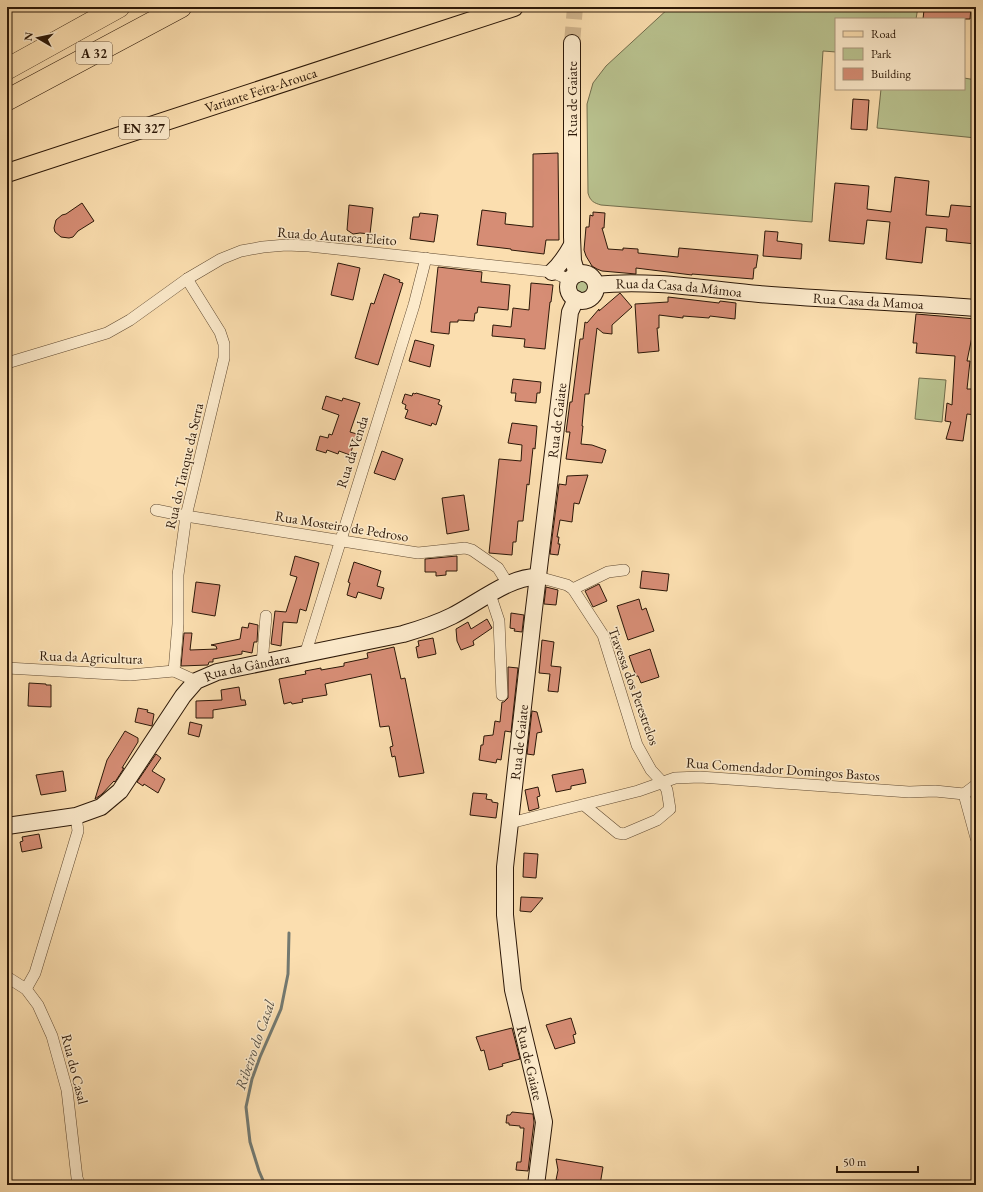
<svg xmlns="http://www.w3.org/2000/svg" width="983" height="1192" viewBox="0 0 983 1192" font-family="'EB Garamond',serif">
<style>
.green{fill:#b9c28f;stroke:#726d4c}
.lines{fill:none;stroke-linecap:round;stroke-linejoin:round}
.stream{stroke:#737970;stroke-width:3}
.building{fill:#d68d75;stroke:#2c1808}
.secondary-tunnel{stroke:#d2b68e;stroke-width:16;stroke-dasharray:16 8;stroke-linecap:butt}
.street-casing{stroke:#604a32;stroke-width:12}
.secondary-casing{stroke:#2c1808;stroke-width:18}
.primary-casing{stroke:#2c1808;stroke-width:20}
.highway-casing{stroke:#2c1808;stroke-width:22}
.street{stroke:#fceacb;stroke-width:11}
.secondary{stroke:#fceacb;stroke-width:16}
.primary{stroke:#fbdeaf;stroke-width:18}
.highway{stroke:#fbdeaf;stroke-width:21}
.labels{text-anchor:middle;stroke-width:3;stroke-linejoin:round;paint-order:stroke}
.shield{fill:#fceacb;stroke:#6a5742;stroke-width:1}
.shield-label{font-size:13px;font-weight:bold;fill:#2c1808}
.street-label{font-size:14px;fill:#2c1808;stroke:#fceacb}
.water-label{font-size:15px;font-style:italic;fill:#565045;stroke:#fceacb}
</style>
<rect width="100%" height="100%" fill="#fbdeaf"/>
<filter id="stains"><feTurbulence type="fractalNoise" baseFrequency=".005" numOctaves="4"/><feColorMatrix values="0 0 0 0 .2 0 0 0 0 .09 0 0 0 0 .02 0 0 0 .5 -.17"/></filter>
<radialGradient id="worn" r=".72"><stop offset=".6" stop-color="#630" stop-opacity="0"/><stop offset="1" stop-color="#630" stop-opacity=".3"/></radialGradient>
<g class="green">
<path d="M 670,7 L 918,7 L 916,19 L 836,19 L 836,52 L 823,51 L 812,222 L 601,205 C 594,203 590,201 588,193 L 587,104 L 593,83 L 606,66 Z"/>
<path d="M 964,78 L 976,80 L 976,138 L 877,128 L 881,89 L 964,89 Z"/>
<circle cx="582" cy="287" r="8"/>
<path d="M 919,378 L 946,380 L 942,422 L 915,419 Z"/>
</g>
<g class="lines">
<path class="stream" d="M 265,1185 L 259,1171 L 250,1142 L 246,1107 L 252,1079 L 260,1057 L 281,1009 L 288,974 L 289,933"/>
</g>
<g class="building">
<path d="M 932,7 L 971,7 L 970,19 L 923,19 L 924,10 L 932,11 Z"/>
<path d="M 853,99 L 869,100 L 867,130 L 851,129 Z"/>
<path d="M 558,153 L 559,240 L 546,240 L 544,254 L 511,250 L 511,249 L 477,245 L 482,210 L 506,213 L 505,224 L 533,227 L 533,154 Z"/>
<path d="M 895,177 L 929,181 L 926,215 L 949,217 L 951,205 L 976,207 L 976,244 L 946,241 L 947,229 L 926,227 L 922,263 L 886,259 L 890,222 L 867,220 L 864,244 L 829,241 L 835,183 L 869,186 L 867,209 L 891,212 Z"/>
<path d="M 82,203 L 94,221 L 78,231 L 73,237 L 69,238 L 61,237 L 55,232 L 54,228 L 56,220 L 62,215 L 66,214 Z"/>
<path d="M 349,205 L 373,208 L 370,234 L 360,233 L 353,234 L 347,230 Z"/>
<path d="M 593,212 L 605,213 L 604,228 L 602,228 L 608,249 L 623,250 L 623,248 L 638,249 L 638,253 L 678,257 L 679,248 L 758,255 L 756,268 L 754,268 L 753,279 L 692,274 L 692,275 L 636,268 L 636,274 L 602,271 L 597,269 L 592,266 L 586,256 L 584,250 L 586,227 L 589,227 L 590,215 L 593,216 Z"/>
<path d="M 420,213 L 438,215 L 434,242 L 410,239 L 413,217 L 419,217 Z"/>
<path d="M 765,231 L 778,232 L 777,241 L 802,244 L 801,259 L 763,256 Z"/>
<path d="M 338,263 L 360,268 L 353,300 L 331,295 Z"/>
<path d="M 438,267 L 482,272 L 481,282 L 510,285 L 508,310 L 478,307 L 477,313 L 475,313 L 474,321 L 458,320 L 458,322 L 450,322 L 449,334 L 431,332 Z"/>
<path d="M 384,274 L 400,280 L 399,282 L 403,283 L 378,365 L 355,358 L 371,303 L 374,304 Z"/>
<path d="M 531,283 L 553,285 L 551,302 L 550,302 L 545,349 L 524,347 L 525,339 L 492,336 L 493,325 L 511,327 L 513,308 L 529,310 Z"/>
<path d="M 620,293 L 632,307 L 612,325 L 612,334 L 603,333 L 597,328 L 589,394 L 585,394 L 582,426 L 583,426 L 581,444 L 592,445 L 606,450 L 602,463 L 566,459 L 570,432 L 566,432 L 570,402 L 572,402 L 580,339 L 583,339 L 585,322 L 587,323 L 599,309 L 599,311 Z"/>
<path d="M 668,297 L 719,303 L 720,301 L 736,303 L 735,319 L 710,316 L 709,318 L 683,316 L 683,318 L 659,315 L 659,328 L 657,328 L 659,351 L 638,353 L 635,304 L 668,302 Z"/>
<path d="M 916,314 L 976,319 L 976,332 L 973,332 L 967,361 L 970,361 L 967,389 L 976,389 L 976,415 L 967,414 L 963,441 L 946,439 L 951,422 L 945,421 L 947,403 L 952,405 L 955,356 L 916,353 L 917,343 L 913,343 Z"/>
<path d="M 415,340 L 434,345 L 430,367 L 409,361 Z"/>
<path d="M 513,379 L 541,382 L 540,393 L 537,393 L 536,403 L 515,401 L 516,393 L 511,393 Z"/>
<path d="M 413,393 L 415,394 L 416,393 L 440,400 L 438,404 L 442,406 L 436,425 L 432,423 L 431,426 L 405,418 L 408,410 L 405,409 L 406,405 L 402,403 L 405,394 L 412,396 Z"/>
<path d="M 326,396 L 342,401 L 343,398 L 360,403 L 350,432 L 357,434 L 350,455 L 339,451 L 338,454 L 327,450 L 326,453 L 316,450 L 320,436 L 328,438 L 329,434 L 332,435 L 339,415 L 322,409 Z"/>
<path d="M 512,423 L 537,426 L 535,449 L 533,448 L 529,485 L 527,484 L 523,521 L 518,521 L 516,542 L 513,542 L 512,555 L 489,553 L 499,459 L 521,461 L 522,445 L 508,443 Z"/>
<path d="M 382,451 L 403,459 L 395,480 L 374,473 Z"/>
<path d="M 588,475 L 579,504 L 574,503 L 572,522 L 560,520 L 557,537 L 559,537 L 558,544 L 560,544 L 558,555 L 550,554 L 559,484 L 566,485 L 567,476 Z"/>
<path d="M 464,495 L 469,530 L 447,534 L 442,498 Z"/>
<path d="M 295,556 L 319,563 L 311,593 L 306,611 L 300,609 L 297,623 L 283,622 L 281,646 L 271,644 L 275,611 L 286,612 L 297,577 L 290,575 Z"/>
<path d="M 457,556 L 457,571 L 446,571 L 446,575 L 436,576 L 436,572 L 425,572 L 425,559 Z"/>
<path d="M 354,562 L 381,571 L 377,586 L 384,588 L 381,599 L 358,592 L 356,598 L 347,595 L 350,583 L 348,582 Z"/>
<path d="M 642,571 L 669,574 L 667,591 L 640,588 Z"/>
<path d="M 196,582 L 220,585 L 215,616 L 192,612 Z"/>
<path d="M 599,584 L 607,601 L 593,607 L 585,591 Z"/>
<path d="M 546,587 L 558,590 L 556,605 L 544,604 Z"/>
<path d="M 639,599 L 642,610 L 646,608 L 654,631 L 628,640 L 617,606 Z"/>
<path d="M 511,613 L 524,615 L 522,632 L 514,631 L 515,629 L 510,628 Z"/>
<path d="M 487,619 L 492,628 L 473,641 L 474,645 L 461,650 L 457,641 L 456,629 L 468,622 L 471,629 Z"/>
<path d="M 249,623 L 258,625 L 257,642 L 254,642 L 252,653 L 242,651 L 242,654 L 213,659 L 213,662 L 209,662 L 208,665 L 181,666 L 184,633 L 192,633 L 190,650 L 217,649 L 216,646 L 211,645 L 240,639 L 242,627 L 248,628 Z"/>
<path d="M 433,638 L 436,654 L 418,658 L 416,647 L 419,646 L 418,641 Z"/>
<path d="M 542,640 L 554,642 L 551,666 L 561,667 L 558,692 L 548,691 L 550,674 L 539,673 Z"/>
<path d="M 394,647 L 401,679 L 405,678 L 424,773 L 399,777 L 395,756 L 392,757 L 390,747 L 393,746 L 389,726 L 380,727 L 371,674 L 325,684 L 327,695 L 302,699 L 303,702 L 292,704 L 291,702 L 284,704 L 279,679 L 306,674 L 305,671 L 321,668 L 321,670 L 344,666 L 344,663 L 368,658 L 367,653 Z"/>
<path d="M 650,649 L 659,677 L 641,683 L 638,676 L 636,676 L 629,656 Z"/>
<path d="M 508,667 L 518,668 L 511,732 L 505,731 L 501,760 L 497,759 L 496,763 L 479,760 L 481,745 L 483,745 L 484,736 L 493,735 L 495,721 L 500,722 L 502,702 L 504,702 L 508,698 Z"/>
<path d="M 29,683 L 46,684 L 46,685 L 51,685 L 51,707 L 28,706 Z"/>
<path d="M 239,687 L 241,700 L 245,700 L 246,705 L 213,710 L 213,718 L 196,718 L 196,701 L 222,700 L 221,690 Z"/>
<path d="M 138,708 L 148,710 L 147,712 L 154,714 L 152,726 L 135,722 Z"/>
<path d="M 532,711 L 537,712 L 542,732 L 537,733 L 534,755 L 527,754 Z"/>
<path d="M 190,722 L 202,725 L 199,737 L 188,734 Z"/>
<path d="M 125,731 L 138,738 L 138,742 L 122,768 L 124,768 L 115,782 L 114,781 L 102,794 L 95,799 L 107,760 Z"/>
<path d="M 156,754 L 161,758 L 152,771 L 165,779 L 158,793 L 144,784 L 143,786 L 137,782 Z"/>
<path d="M 583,769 L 586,783 L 571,786 L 571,789 L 556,792 L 552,775 Z"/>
<path d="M 63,771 L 66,791 L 41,795 L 36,775 Z"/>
<path d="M 538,787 L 540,796 L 537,797 L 539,808 L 529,811 L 525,790 Z"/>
<path d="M 473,793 L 487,794 L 486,799 L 492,800 L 492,802 L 498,803 L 496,818 L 470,815 Z"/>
<path d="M 39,834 L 42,848 L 22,852 L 20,842 L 23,841 L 22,837 Z"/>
<path d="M 524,853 L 538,854 L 536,878 L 523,877 Z"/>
<path d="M 521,897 L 543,898 L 531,912 L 520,911 Z"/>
<path d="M 571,1018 L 576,1034 L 573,1035 L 575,1043 L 555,1049 L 546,1025 Z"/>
<path d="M 512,1028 L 520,1059 L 502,1064 L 503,1066 L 489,1070 L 484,1050 L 481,1051 L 476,1037 Z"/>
<path d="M 512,1112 L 533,1114 L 534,1122 L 528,1171 L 516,1170 L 517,1162 L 521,1162 L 524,1128 L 520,1128 L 520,1126 L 509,1125 L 509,1123 L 506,1123 L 507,1115 L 510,1115 Z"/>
<path d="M 556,1159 L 603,1167 L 600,1185 L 578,1185 L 579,1183 L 556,1180 L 558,1170 Z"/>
</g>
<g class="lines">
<path class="secondary-tunnel" d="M 572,43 L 575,7"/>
<g class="street-casing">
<g id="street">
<path d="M 7,363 L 107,333 L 130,320 L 187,279 L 221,259 L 241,251 L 263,247 L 286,245 L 309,246 L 552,272 L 570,280"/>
<path d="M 156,510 L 186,516 L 418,553 L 465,548 L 472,550 L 498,568 L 508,584"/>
<path d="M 538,577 L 567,585 L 573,589 L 603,635 L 637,745 L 651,770 L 663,783 L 667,790 L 670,809 L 657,820 L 624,834 L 618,833 L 584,805"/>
<path d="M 573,589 L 608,572 L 624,570"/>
<path d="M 490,594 L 499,621 L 502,695"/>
<path d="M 305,655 L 414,305 L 426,258"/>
<path d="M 262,664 L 266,616"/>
<path d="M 7,668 L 130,675 L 174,671 L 196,681"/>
<path d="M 174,671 L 178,624 L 178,575 L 186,516 L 224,358 L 224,344 L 220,332 L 187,279"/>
<path d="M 964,794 L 976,838"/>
<path d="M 964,794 L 976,785"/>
<path d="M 510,823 L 638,791 L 675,778 L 700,777 L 909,792 L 935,791 L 964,794"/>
<path d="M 7,977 L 26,989 L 38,1005 L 52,1036 L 67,1090 L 77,1178 L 80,1185"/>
<path d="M 26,989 L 35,973 L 78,831 L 76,816"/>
</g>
</g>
<g class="secondary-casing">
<g id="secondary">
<path d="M 572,43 L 572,237 L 573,261 L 577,274"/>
<path d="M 552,272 C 561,264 566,256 572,245"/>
<circle cx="582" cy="287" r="14"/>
<path id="s1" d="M 596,285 C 649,279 706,289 759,294 C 831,300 904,302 976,308"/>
<path id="s2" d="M 7,826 L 76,816 L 101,807 L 120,791 L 183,696 L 196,681 L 217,672 L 403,634 C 420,629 436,624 452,616 C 476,604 512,575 538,577"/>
<path id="s3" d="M 536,1185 L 544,1122 L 539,1099 L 513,990 L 505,915 L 505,867 L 534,609 L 570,312 L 576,299"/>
</g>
</g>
<g class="primary-casing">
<g id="primary">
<path id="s4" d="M 7,173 L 514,7"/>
</g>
</g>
<g class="highway-casing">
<g id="highway">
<path d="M 7,69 L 119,7"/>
<path d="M 7,100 L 181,7"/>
</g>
</g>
<use href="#street" class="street"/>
<use href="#secondary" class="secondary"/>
<use href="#primary" class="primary"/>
<use href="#highway" class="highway"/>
</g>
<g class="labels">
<g class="shield">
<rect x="76" y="42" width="36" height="22" rx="3"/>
<rect x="119" y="117" width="50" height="22" rx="3"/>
</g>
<g class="shield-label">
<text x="94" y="58">A 32</text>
<text x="144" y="133">EN 327</text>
</g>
<g class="street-label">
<text dy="5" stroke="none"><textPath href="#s4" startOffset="267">Variante Feira-Arouca</textPath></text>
<text transform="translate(572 99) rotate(-90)" y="5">Rua de Gaiate</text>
<text transform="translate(337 236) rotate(4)" y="5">Rua do Autarca Eleito</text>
<text dy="5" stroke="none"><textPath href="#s1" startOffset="83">Rua da Casa da Mâmoa</textPath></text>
<text dy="5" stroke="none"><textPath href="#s1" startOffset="273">Rua Casa da Mamoa</textPath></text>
<text dy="5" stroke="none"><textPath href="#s3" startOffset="772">Rua de Gaiate</textPath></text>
<text transform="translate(352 452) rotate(-72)" y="5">Rua da Venda</text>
<text transform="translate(184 466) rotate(-77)" y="5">Rua do Tanque da Serra</text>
<text transform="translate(342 526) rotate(9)" y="5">Rua Mosteiro de Pedroso</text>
<text transform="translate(91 657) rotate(2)" y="5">Rua da Agricultura</text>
<text dy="5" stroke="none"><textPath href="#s2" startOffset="308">Rua da Gândara</textPath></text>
<text transform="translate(634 686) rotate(70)" y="5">Travessa dos Perestrelos</text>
<text dy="5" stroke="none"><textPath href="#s3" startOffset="448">Rua de Gaiate</textPath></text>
<text transform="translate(783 769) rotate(4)" y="5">Rua Comendador Domingos Bastos</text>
<text transform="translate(530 1063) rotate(77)" y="5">Rua de Gaiate</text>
<text transform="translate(75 1069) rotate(76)" y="5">Rua do Casal</text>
</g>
<g class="water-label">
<text transform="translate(255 1045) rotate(-71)" y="5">Ribeiro do Casal</text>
</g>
</g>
<rect width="983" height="1192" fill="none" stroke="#fbdeaf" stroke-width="24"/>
<rect x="8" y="8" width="967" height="1176" fill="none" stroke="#2c1808" stroke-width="2"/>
<rect x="12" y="12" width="959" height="1168" fill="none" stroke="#2c1808"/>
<rect x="835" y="18" width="130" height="72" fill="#fceacb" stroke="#a9967d"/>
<rect x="843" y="31" width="20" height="6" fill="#fbdeaf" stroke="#a9967d"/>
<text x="871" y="38" font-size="12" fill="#2c1808">Road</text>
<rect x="843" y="48" width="20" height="12" fill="#b9c28f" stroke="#a9967d"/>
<text x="871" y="58" font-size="12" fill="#2c1808">Park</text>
<rect x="843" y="68" width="20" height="12" fill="#d68d75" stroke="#a9967d"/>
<text x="871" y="78" font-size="12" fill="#2c1808">Building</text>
<g transform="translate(38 38) rotate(279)" stroke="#fceacb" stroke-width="3" paint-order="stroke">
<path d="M0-3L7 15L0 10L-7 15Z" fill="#2c1808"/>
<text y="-6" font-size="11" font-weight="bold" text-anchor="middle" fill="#2c1808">N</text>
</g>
<path d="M837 1166v6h81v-6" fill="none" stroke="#2c1808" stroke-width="2"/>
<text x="843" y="1166" font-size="12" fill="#2c1808" stroke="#fceacb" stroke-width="3" paint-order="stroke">50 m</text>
<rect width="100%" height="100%" filter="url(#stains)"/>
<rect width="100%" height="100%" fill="url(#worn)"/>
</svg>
